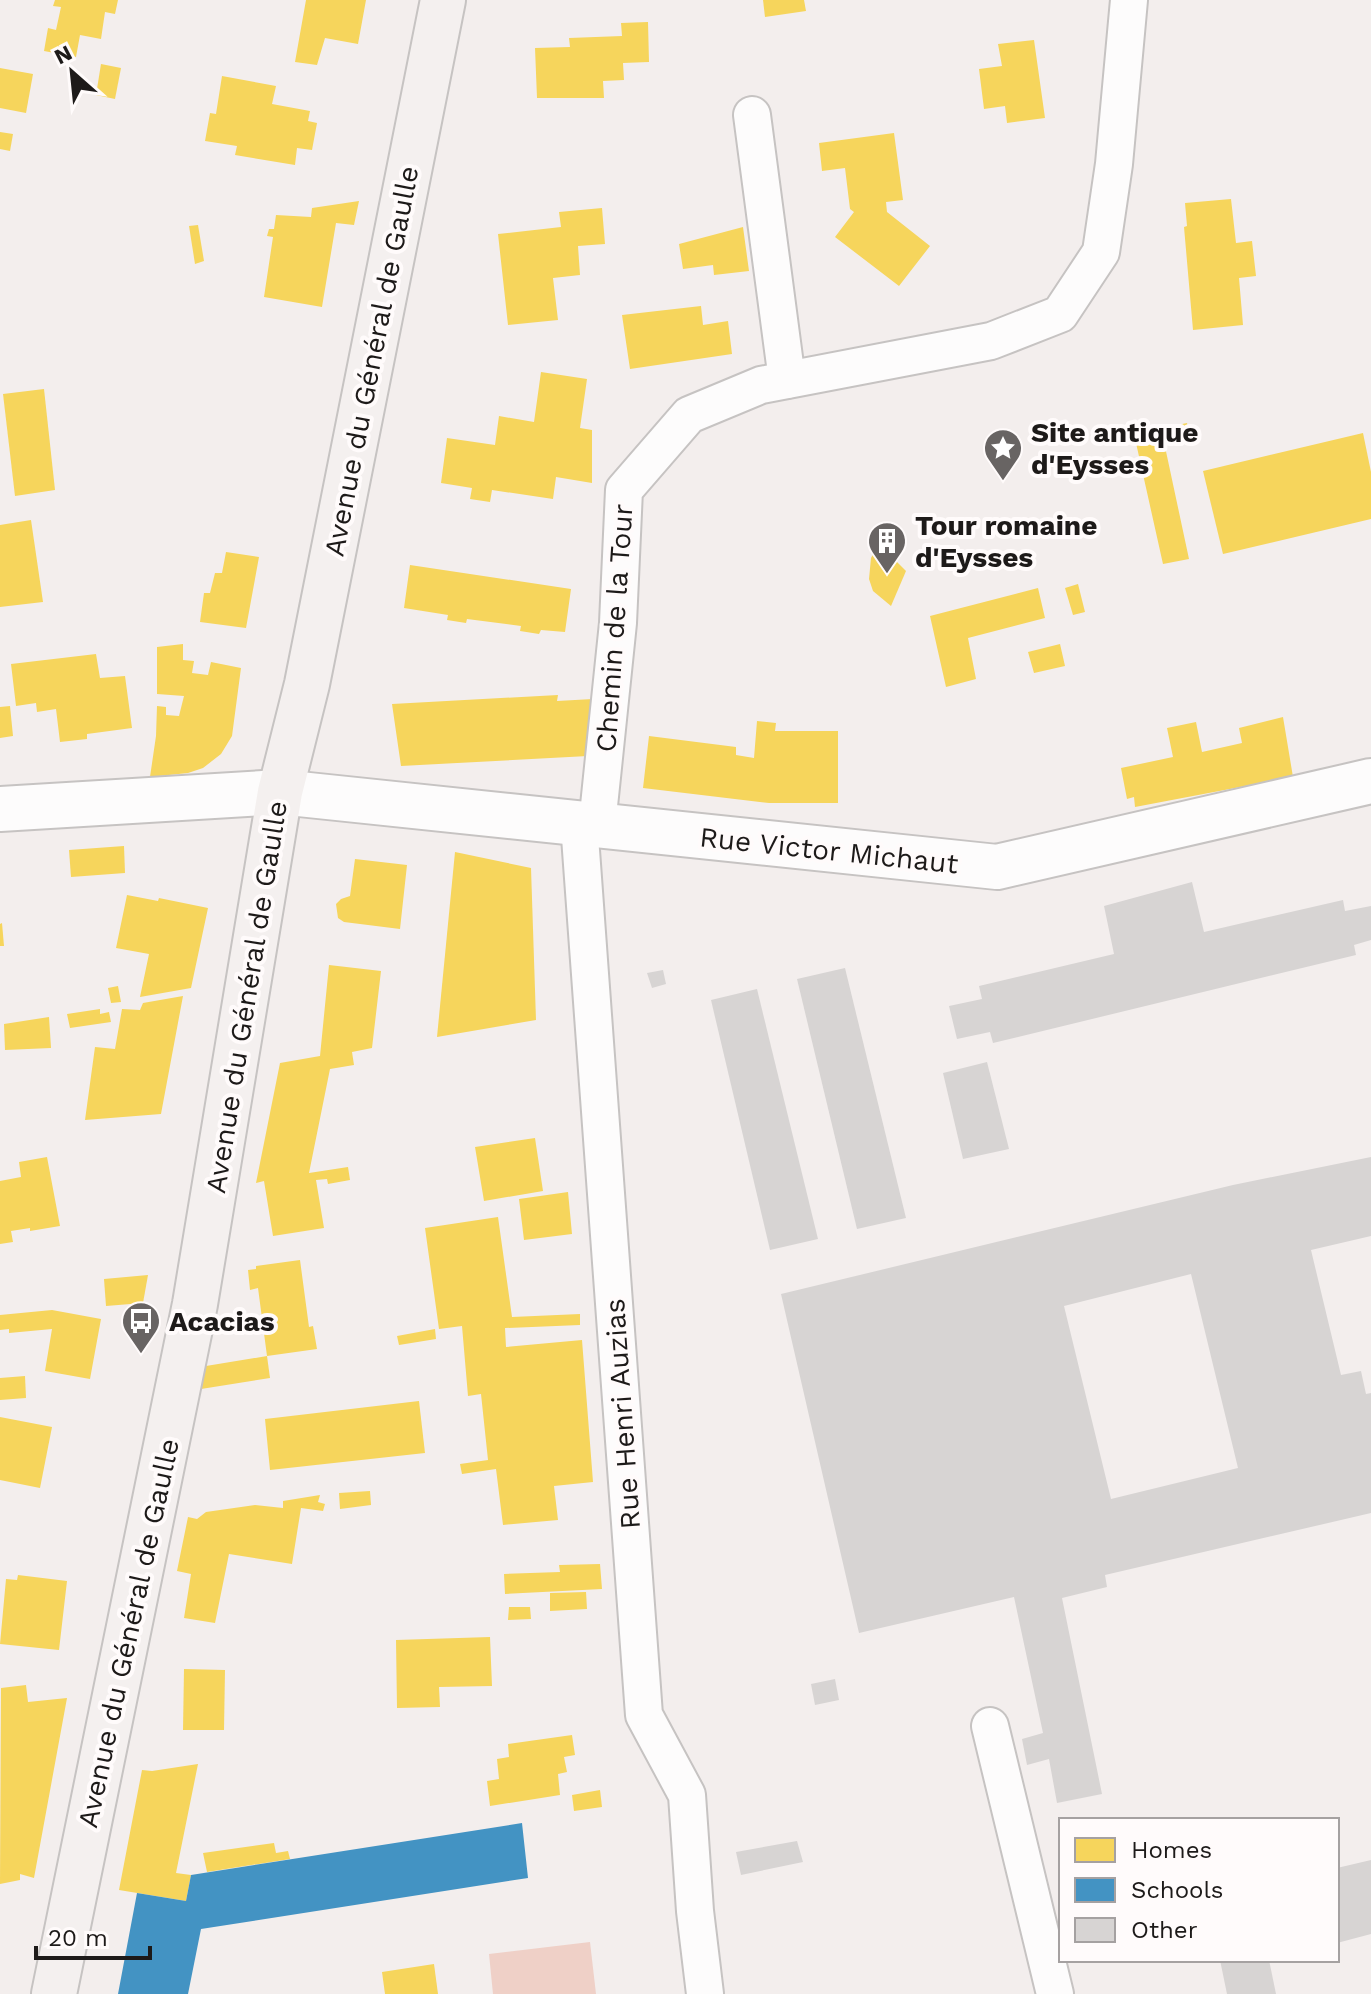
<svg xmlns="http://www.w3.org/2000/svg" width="1371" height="1994" viewBox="0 0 1371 1994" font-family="'Work Sans',sans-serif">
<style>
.green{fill:#efd0c7}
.homes{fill:#f6d55c}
.schools{fill:#4393c3}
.building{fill:#d7d4d3;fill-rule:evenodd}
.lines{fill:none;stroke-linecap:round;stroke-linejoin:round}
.minor-casing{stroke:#c6c3c2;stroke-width:40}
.tertiary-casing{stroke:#c6c3c2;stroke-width:48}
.secondary-casing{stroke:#c6c3c2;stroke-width:48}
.minor{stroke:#fdfcfc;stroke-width:36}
.tertiary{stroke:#fdfcfc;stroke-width:44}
.secondary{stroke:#f4f0ef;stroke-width:44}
.labels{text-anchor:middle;stroke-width:8;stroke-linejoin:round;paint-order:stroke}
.street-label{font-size:28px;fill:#1d1a19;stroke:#fffbfb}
.poi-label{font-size:28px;font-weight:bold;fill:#1d1a19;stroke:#fffbfb;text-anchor:start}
</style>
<rect width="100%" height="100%" fill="#f3eeed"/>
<path class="green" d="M 590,1942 L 596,1994 L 493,1994 L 489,1954 Z"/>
<g class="homes">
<path d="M 55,0 L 118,0 L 115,14 L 105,12 L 101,39 L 80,35 L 76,57 L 44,51 L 48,28 L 56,30 L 61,7 L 53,6 Z"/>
<path d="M 306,0 L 366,0 L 358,44 L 325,38 L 317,65 L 295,62 Z"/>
<path d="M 763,0 L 804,0 L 806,11 L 765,17 Z"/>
<path d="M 648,22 L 649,62 L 623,63 L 624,80 L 603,81 L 604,98 L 537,98 L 535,48 L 570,47 L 569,38 L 622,36 L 621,23 Z"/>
<path d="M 1034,40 L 1045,118 L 1007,123 L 1005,106 L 984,109 L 979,69 L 1002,66 L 998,44 Z"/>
<path d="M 101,64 L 121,68 L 115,99 L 96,95 Z"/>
<path d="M 0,68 L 33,74 L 26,113 L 0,108 Z"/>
<path d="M 222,76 L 276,86 L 272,104 L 310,111 L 308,121 L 317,123 L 312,150 L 297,148 L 295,165 L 235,155 L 237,146 L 205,141 L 210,113 L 216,114 Z"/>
<path d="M 0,132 L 13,134 L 10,151 L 0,149 Z"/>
<path d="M 894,133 L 903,200 L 886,202 L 887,212 L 930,246 L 899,286 L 835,237 L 854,212 L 850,209 L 845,168 L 822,171 L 819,143 Z"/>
<path d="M 1231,199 L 1236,243 L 1252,241 L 1256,276 L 1239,278 L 1243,325 L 1193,330 L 1184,227 L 1187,226 L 1185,203 Z"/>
<path d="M 359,201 L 354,225 L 336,223 L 322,307 L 264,297 L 273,237 L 267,236 L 269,229 L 274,229 L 276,215 L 311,217 L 312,208 Z"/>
<path d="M 602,208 L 605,244 L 578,246 L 580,275 L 553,278 L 558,320 L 508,325 L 498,234 L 561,227 L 559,212 Z"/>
<path d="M 198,225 L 204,261 L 195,264 L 189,226 Z"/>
<path d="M 743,227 L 749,271 L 714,275 L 713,265 L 683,269 L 679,244 Z"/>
<path d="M 701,306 L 703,325 L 728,321 L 732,354 L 630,369 L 622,315 Z"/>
<path d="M 541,372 L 587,379 L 580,428 L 592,430 L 592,483 L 556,477 L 553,499 L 492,490 L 490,502 L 470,499 L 472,488 L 441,483 L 447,438 L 495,445 L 499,416 L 534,422 Z"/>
<path d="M 44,389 L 55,490 L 15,496 L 3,394 Z"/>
<path d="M 1187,423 L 1190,435 L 1164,442 L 1189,559 L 1163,564 L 1134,434 Z"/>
<path d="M 1363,433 L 1371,472 L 1371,519 L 1223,554 L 1203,471 Z"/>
<path d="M 31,520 L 43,602 L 0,607 L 0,525 Z"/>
<path d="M 879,544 L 906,571 L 891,606 L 873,591 L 869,579 L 871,558 Z"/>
<path d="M 226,552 L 259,557 L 246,628 L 200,622 L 204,593 L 210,593 L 215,573 L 222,573 Z"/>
<path d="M 410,565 L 571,589 L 565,632 L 541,630 L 539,634 L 520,631 L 521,626 L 467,619 L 466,623 L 447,620 L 448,615 L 404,608 Z"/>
<path d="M 1078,584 L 1085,612 L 1073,615 L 1065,588 Z"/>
<path d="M 1038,588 L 1045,618 L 968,638 L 976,679 L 946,687 L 930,616 Z"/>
<path d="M 183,644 L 183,660 L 194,661 L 192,673 L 208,675 L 211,662 L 241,668 L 232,736 L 221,754 L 203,768 L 188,773 L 150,777 L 156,736 L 157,706 L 166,707 L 166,715 L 179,716 L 184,696 L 157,694 L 157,647 Z"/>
<path d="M 1060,644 L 1065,666 L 1034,673 L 1028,652 Z"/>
<path d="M 96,654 L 100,678 L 125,676 L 132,728 L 87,734 L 87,739 L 60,742 L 56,709 L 37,712 L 36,703 L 16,706 L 11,664 Z"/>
<path d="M 558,695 L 557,701 L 593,699 L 588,756 L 401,766 L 392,704 Z"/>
<path d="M 10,706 L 13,736 L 0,738 L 0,707 Z"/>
<path d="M 1283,717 L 1293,777 L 1135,807 L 1134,797 L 1127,799 L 1121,768 L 1173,757 L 1167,728 L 1196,722 L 1202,752 L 1242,743 L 1239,728 Z"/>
<path d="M 757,721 L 776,723 L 775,731 L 838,731 L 838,803 L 769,803 L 643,788 L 649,736 L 736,747 L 736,755 L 754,758 Z"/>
<path d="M 124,846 L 125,873 L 71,877 L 69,850 Z"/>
<path d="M 455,852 L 531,868 L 536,1020 L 437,1037 Z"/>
<path d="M 355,859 L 407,865 L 400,929 L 344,922 L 338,918 L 336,904 L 341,899 L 350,896 Z"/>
<path d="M 127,895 L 158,901 L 159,898 L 208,908 L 191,988 L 140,997 L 149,954 L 116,948 Z"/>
<path d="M 2,923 L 4,946 L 0,946 L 0,924 Z"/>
<path d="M 329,965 L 381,971 L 372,1048 L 352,1052 L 354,1065 L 330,1069 L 309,1173 L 348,1167 L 350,1180 L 328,1184 L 327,1179 L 316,1180 L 324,1228 L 273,1236 L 264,1181 L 256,1183 L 280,1063 L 320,1056 Z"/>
<path d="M 118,986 L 121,1002 L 111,1003 L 108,988 Z"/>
<path d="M 183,996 L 161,1114 L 85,1120 L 95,1047 L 115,1049 L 122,1009 L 140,1010 L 143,1003 Z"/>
<path d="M 100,1009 L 100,1014 L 109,1012 L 111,1022 L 70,1028 L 67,1014 Z"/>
<path d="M 49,1017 L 51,1048 L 5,1050 L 4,1024 Z"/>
<path d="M 535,1138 L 543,1191 L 484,1201 L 475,1147 Z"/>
<path d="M 47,1157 L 60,1226 L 30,1231 L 30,1228 L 11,1231 L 13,1242 L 0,1244 L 0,1181 L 21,1177 L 19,1162 Z"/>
<path d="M 568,1192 L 572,1234 L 524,1240 L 519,1199 Z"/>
<path d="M 498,1217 L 512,1317 L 580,1314 L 580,1325 L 505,1328 L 506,1347 L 582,1340 L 593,1482 L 554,1486 L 558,1520 L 503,1525 L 496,1469 L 462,1474 L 460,1464 L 488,1460 L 481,1394 L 468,1396 L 462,1326 L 439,1329 L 425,1228 Z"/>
<path d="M 300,1260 L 309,1327 L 313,1326 L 317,1349 L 267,1356 L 258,1288 L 250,1290 L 248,1270 L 256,1269 L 256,1266 Z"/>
<path d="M 148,1275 L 143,1303 L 106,1306 L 104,1279 Z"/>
<path d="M 52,1310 L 101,1319 L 90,1379 L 45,1371 L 52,1329 L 9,1333 L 9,1329 L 0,1330 L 0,1315 Z"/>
<path d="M 435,1329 L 436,1339 L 399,1345 L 397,1336 Z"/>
<path d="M 267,1356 L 270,1378 L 201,1389 L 206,1366 Z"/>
<path d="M 25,1376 L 26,1398 L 0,1400 L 0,1378 Z"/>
<path d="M 419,1401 L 425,1453 L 270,1470 L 265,1419 Z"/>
<path d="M 0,1417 L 52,1427 L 40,1488 L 0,1480 Z"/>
<path d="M 370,1491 L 371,1505 L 340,1509 L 339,1493 Z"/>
<path d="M 320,1495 L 318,1502 L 325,1504 L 323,1511 L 301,1508 L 292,1564 L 229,1554 L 215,1623 L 184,1618 L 191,1574 L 177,1571 L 188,1517 L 197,1519 L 206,1512 L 255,1505 L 283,1508 L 283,1501 Z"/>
<path d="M 600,1564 L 602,1589 L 505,1594 L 504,1574 L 560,1572 L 559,1565 Z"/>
<path d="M 18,1575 L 67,1581 L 59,1650 L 0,1644 L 6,1579 L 17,1580 Z"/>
<path d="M 586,1592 L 587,1609 L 550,1611 L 550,1593 Z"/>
<path d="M 509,1607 L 530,1607 L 531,1619 L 508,1620 Z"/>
<path d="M 490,1637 L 492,1686 L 439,1687 L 440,1707 L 397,1708 L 396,1640 Z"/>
<path d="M 184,1669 L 225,1670 L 224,1730 L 183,1730 Z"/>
<path d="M 26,1685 L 28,1702 L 67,1698 L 34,1878 L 20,1874 L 20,1880 L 0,1884 L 1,1688 Z"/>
<path d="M 572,1735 L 575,1755 L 564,1757 L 567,1772 L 558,1774 L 560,1795 L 490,1806 L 487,1781 L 499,1779 L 497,1759 L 509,1757 L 508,1744 Z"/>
<path d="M 198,1764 L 176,1873 L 191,1875 L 186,1901 L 119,1890 L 142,1770 L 152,1771 Z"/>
<path d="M 600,1790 L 602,1807 L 574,1811 L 572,1795 Z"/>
<path d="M 274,1843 L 276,1853 L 288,1851 L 290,1859 L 207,1872 L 203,1853 Z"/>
<path d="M 434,1964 L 438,1994 L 385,1994 L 382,1972 Z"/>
</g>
<path class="schools" d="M 522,1823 L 528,1878 L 201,1929 L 188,1994 L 118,1994 L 137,1893 L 186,1901 L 191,1875 Z"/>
<g class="building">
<path d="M 1192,882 L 1204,932 L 1343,900 L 1345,911 L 1371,906 L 1371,940 L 1354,945 L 1356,955 L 993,1043 L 990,1032 L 957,1039 L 949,1006 L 982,999 L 979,986 L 1114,954 L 1104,906 Z"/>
<path d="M 845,968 L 906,1218 L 857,1229 L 797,979 Z"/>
<path d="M 663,970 L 666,984 L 652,988 L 647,973 Z"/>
<path d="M 757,989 L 818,1239 L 770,1250 L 711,1000 Z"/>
<path d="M 987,1062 L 1009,1149 L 963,1159 L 943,1073 Z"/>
<path d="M 1371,1157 L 1371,1236 L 1311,1250 L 1341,1375 L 1361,1371 L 1366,1394 L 1371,1393 L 1371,1513 L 1105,1575 L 1107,1587 L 1062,1598 L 1102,1794 L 1057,1803 L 1049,1759 L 1027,1765 L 1022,1739 L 1043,1733 L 1014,1597 L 859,1633 L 781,1294 L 1233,1185 ZM 1191,1274 L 1238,1468 L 1111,1499 L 1064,1306 Z"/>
<path d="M 835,1679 L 839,1700 L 815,1705 L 811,1684 Z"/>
<path d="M 797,1841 L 803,1862 L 741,1875 L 736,1852 Z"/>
<path d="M 1371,1860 L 1371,1934 L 1337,1943 L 1337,1868 Z"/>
<path d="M 1220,1960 L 1269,1960 L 1276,1994 L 1227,1994 Z"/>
</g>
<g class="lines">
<g class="minor-casing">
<g id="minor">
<path d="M 752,115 L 787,380"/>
<path d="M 579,823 L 644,1715 L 687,1795 L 695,1911 L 705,1994"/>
<path d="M 597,825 L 618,623 L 624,490 L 689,415 L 761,385 L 991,341 L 1060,314 L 1101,252 L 1114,164 L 1129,0"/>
<path d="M 990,1726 L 1055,1994"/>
</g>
</g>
<g class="tertiary-casing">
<path id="tertiary" d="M 0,809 L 280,792 L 997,867 L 1371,781"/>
</g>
<g class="secondary-casing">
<path id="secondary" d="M 54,1994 L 195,1304 L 280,792 L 307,684 L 443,0"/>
</g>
<use href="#minor" class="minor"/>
<use href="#tertiary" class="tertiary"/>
<use href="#secondary" class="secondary"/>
</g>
<defs>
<g id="sight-pin" transform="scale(2)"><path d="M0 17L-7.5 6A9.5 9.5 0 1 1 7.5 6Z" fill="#686463" stroke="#fffbfb"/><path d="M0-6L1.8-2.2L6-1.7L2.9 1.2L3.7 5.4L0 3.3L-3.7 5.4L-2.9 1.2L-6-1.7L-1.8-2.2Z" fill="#fff"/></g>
<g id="building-pin" transform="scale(2)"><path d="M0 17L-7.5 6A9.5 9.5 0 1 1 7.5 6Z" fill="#686463" stroke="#fffbfb"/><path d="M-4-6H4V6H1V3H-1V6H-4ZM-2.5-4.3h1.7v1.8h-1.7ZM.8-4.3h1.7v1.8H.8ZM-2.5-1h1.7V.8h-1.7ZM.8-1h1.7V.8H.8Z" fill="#fff"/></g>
<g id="bus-pin" transform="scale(2)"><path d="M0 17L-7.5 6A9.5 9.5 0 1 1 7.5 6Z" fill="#686463" stroke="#fffbfb"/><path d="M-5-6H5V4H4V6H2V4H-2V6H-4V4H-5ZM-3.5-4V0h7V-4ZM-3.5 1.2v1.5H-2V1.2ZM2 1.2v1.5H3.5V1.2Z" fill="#fff"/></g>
</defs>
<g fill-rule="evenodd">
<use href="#sight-pin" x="1003" y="448"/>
<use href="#building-pin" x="887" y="541"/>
<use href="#bus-pin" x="141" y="1321"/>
</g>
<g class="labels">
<g class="street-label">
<text transform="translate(371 361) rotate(-79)" y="10">Avenue du Général de Gaulle</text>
<text transform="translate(614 628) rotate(-86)" y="10">Chemin de la Tour</text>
<text transform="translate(829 850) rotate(6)" y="10">Rue Victor Michaut</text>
<text transform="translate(246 997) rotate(-81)" y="10">Avenue du Général de Gaulle</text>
<text transform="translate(622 1414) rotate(-94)" y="10">Rue Henri Auzias</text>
<text transform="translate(128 1633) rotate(-78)" y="10">Avenue du Général de Gaulle</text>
</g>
<g class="poi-label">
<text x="1031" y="442">Site antique<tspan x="1031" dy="32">d'Eysses</tspan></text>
<text x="915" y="535">Tour romaine<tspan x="915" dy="32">d'Eysses</tspan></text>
<text x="169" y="1331">Acacias</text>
</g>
</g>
<rect x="1059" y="1818" width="280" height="144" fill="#fffbfb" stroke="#a5a1a1" stroke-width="2"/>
<rect x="1075" y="1838" width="40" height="24" fill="#f6d55c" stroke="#a5a1a1" stroke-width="2"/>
<text x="1131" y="1858" font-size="24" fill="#1d1a19">Homes</text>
<rect x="1075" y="1878" width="40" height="24" fill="#4393c3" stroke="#a5a1a1" stroke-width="2"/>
<text x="1131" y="1898" font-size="24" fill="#1d1a19">Schools</text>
<rect x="1075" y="1918" width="40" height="24" fill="#d7d4d3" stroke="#a5a1a1" stroke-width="2"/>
<text x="1131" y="1938" font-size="24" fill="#1d1a19">Other</text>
<g transform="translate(72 72) rotate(333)" stroke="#fffbfb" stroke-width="6" paint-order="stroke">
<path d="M0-6L14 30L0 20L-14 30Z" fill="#1d1a19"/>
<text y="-12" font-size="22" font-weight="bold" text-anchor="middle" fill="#1d1a19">N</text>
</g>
<path d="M36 1946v12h114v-12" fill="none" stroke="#1d1a19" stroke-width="4"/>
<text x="48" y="1946" font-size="24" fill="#1d1a19" stroke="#fffbfb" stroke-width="6" paint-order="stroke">20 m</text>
</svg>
